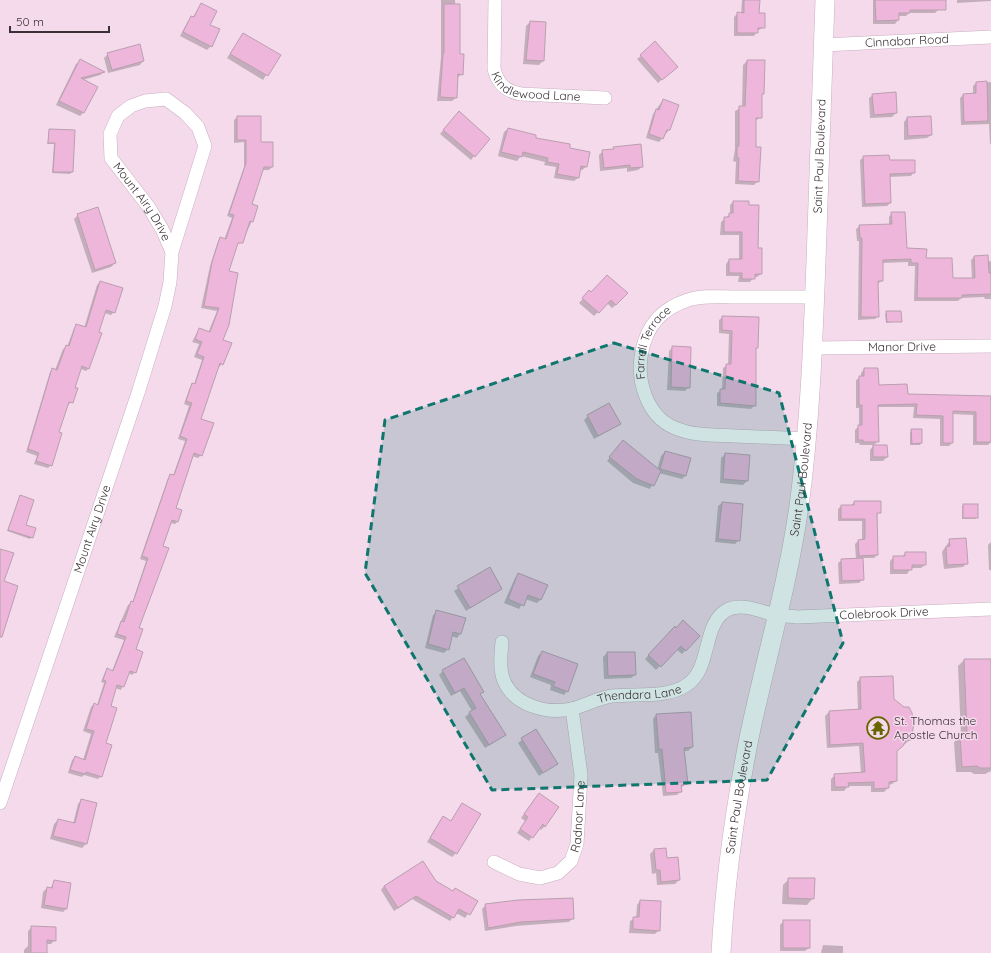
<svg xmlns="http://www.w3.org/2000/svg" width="991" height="953" viewBox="0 0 991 953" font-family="Quicksand,sans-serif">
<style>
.shadow{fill:#0003}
.building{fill:#efb6db;stroke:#b99faf}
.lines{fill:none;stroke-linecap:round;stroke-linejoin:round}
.street-casing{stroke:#c8afbf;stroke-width:14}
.secondary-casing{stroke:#c8afbf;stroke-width:20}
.street{stroke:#fff;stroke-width:13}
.secondary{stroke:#fff;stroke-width:19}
.marked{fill:#0f766e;fill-opacity:0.2;stroke:#0f766e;stroke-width:3;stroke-dasharray:8 5;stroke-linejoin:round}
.labels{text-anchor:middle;stroke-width:3;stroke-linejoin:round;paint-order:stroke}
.street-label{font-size:12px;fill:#3a3036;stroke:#f5daeb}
.poi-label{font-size:12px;fill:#3a3036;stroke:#f5daeb;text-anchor:start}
</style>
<rect width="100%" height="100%" fill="#f5daeb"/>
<g class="shadow">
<path d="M 441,0 L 455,0 L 459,55 L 462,74 L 457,78 L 456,98 L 452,101 L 437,101 L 441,57 Z"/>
<path d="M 742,0 L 759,0 L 758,14 L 764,27 L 757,31 L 754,36 L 734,36 L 734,17 L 738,13 L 741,14 Z"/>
<path d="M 873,0 L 939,0 L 939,9 L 935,13 L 909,13 L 906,16 L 898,16 L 898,20 L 895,24 L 873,24 Z"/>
<path d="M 957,0 L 991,0 L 991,1 L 957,3 Z"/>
<path d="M 201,4 L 209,25 L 211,46 L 207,50 L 180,36 L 188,21 L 193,17 Z"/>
<path d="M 530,22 L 543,61 L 539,65 L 523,64 L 526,26 Z"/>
<path d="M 243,34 L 279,55 L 263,80 L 227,58 Z"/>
<path d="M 108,54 L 143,61 L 140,65 L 108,73 L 104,58 Z"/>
<path d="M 641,56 L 673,70 L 658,83 L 637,59 Z"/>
<path d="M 80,61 L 104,72 L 100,75 L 83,80 L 83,113 L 80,116 L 56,105 L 76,64 Z"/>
<path d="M 747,61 L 763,93 L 761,96 L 761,117 L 755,121 L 758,181 L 754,185 L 735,184 L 736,162 L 733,161 L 735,149 L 735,111 L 742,107 L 743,65 Z"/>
<path d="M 991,82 L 991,144 L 990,144 L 989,124 L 961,125 L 960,98 L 963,95 L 973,94 L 973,86 L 976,83 Z"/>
<path d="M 873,95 L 896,113 L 892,117 L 870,118 L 869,98 Z"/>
<path d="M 663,100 L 669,130 L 659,142 L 646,138 L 653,114 Z"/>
<path d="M 455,116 L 474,156 L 471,160 L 440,134 Z"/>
<path d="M 237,117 L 260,144 L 272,167 L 269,170 L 262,170 L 250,204 L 252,221 L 242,242 L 236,245 L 227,271 L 222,340 L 222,364 L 219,367 L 217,366 L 200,419 L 201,455 L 198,458 L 192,456 L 175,509 L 178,521 L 175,524 L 170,523 L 137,628 L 135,650 L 135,672 L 132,675 L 128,673 L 121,690 L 115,688 L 109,707 L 101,776 L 98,779 L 84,775 L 82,777 L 68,773 L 72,760 L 75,757 L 83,760 L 91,734 L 83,731 L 91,707 L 94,704 L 97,705 L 104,683 L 101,682 L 105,672 L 108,670 L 112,671 L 124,640 L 114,637 L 128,605 L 132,603 L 146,561 L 140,559 L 168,478 L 171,475 L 173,476 L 185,441 L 178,439 L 189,406 L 184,404 L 190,387 L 194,384 L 202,360 L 194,357 L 199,344 L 192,342 L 199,329 L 208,333 L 217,311 L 201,308 L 210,266 L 218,241 L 221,238 L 224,240 L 232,218 L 227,216 L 244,167 L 244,142 L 234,143 L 234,120 Z"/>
<path d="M 907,118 L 931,135 L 927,138 L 904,140 L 904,122 Z"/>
<path d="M 508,129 L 568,149 L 586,167 L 582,170 L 579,170 L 578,178 L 574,181 L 554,178 L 556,167 L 544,165 L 545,162 L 521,156 L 517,161 L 498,156 L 504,132 Z"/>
<path d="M 50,130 L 72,172 L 70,174 L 52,173 L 54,144 L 47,144 Z"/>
<path d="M 614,148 L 642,167 L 638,170 L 627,172 L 627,168 L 600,171 L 599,155 L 603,151 L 611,150 Z"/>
<path d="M 864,157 L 889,161 L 914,172 L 911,176 L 889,177 L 890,203 L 887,206 L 862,207 L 860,160 Z"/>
<path d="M 733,202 L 748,206 L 757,249 L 761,274 L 757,277 L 754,277 L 750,282 L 738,282 L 739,276 L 726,276 L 726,264 L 729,260 L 739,260 L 739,235 L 720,235 L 721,222 L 730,214 L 730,205 Z"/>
<path d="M 892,213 L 906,249 L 925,259 L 952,279 L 972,279 L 971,260 L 974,257 L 987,256 L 987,262 L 991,261 L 991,299 L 985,299 L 984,297 L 961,298 L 958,301 L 914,301 L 915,266 L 908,266 L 908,262 L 882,263 L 882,281 L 877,284 L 878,316 L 875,319 L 858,320 L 859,241 L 857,241 L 856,229 L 860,226 L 889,225 L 889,217 Z"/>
<path d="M 78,215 L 115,263 L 111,267 L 92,273 L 74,219 Z"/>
<path d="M 604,280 L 616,305 L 612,308 L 607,303 L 594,316 L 579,303 L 589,292 L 591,293 Z"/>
<path d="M 100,282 L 114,312 L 111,315 L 104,313 L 89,368 L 86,371 L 81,369 L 74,388 L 72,402 L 67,405 L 58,433 L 51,465 L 48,468 L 34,464 L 37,456 L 26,452 L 50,372 L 53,369 L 55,370 L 63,349 L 67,347 L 74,328 L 77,325 L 84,328 L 97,285 Z"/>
<path d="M 887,312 L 901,321 L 886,323 L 885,314 Z"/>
<path d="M 723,317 L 757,348 L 755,350 L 755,405 L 751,409 L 717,406 L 717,393 L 722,390 L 723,368 L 728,365 L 729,334 L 719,333 L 719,320 Z"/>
<path d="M 673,347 L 689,387 L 685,391 L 667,390 L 669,351 Z"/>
<path d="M 864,369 L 878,386 L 907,395 L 991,396 L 991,442 L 988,445 L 973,445 L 973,415 L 952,414 L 952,443 L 949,446 L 940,446 L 940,419 L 913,418 L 914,407 L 878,407 L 878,441 L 874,445 L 860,445 L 859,443 L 855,443 L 855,430 L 859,426 L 859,408 L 856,408 L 856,380 L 861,377 L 861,373 Z"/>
<path d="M 588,416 L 620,424 L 594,439 L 584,420 Z"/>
<path d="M 912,430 L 921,443 L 920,445 L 910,445 L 910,432 Z"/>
<path d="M 620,445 L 657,470 L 661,456 L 665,452 L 686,475 L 682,479 L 659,473 L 650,489 L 633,483 L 607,461 Z"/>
<path d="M 873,446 L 887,457 L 883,461 L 870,461 L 870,450 Z"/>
<path d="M 725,454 L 747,481 L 743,485 L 720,483 L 721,458 Z"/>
<path d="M 20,496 L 25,526 L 32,537 L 30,539 L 7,531 Z"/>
<path d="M 854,502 L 880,512 L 876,515 L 877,555 L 874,558 L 862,558 L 863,579 L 859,583 L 839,584 L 838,563 L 842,560 L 856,559 L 855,544 L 858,541 L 862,540 L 862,521 L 838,521 L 838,509 L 841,506 L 851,506 Z"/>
<path d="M 722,503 L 739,540 L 735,544 L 715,542 L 718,506 Z"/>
<path d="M 963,505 L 977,517 L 975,519 L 962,519 L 962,506 Z"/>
<path d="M 950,540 L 967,563 L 963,567 L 944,569 L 942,552 Z"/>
<path d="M 991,542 L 991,570 L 989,570 L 988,545 Z"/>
<path d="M 906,553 L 925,565 L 921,568 L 911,568 L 907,574 L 890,574 L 890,561 L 894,557 L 901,557 Z"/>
<path d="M 489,568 L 501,588 L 466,611 L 454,591 Z"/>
<path d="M 519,574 L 540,600 L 537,603 L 525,599 L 519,609 L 504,603 L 515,578 Z"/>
<path d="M 437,612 L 460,634 L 457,638 L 451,636 L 448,649 L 444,653 L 425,648 L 433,615 Z"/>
<path d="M 675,628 L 699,636 L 682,654 L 676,649 L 656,670 L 645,659 Z"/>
<path d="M 542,652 L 567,691 L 564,695 L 550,690 L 551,685 L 530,677 L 538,656 Z"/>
<path d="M 607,653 L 635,675 L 631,678 L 604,679 L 603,657 Z"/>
<path d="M 964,660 L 991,660 L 991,771 L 985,774 L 974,774 L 971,772 L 956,772 L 954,742 L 961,736 L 958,666 Z"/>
<path d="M 443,671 L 482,692 L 479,695 L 504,734 L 501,738 L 485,748 L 465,717 L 472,711 L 460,691 L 451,696 L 439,675 Z"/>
<path d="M 861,678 L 893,699 L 913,719 L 913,729 L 910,740 L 896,751 L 896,781 L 892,784 L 888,785 L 888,788 L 884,792 L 871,792 L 871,786 L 848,786 L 844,791 L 831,791 L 831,779 L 835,775 L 861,773 L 859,746 L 827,748 L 825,716 L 829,712 L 858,710 L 857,682 Z"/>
<path d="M 656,715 L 692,747 L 688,751 L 684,751 L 687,784 L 680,788 L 681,791 L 677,795 L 663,796 L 658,753 L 655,753 L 653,719 Z"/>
<path d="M 535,730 L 557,763 L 539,776 L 518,743 Z"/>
<path d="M 535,798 L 545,826 L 541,830 L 539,828 L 529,841 L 517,833 L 525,821 L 521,818 Z"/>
<path d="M 81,800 L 96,804 L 86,844 L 82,848 L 50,839 L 54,824 L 58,820 L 73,824 L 78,804 Z"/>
<path d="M 462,804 L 456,853 L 452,857 L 427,842 L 440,821 L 443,817 L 450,822 Z"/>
<path d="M 654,850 L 666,859 L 679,880 L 675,884 L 657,885 L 656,873 L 652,874 L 650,854 Z"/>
<path d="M 789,879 L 813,898 L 807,905 L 782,904 L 783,885 Z"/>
<path d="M 54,882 L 67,908 L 63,912 L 41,908 L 43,892 L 47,888 L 50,889 Z"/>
<path d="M 435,882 L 452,892 L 476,902 L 465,918 L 456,913 L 450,921 L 412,899 L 394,911 L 381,890 L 384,886 Z"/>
<path d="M 640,901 L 659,930 L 655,934 L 629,933 L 630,921 L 636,918 L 637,905 Z"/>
<path d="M 486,905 L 573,918 L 569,922 L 516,926 L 485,931 L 482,909 Z"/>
<path d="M 784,921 L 809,948 L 805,951 L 780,951 L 780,925 Z"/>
<path d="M 32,927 L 55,940 L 51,944 L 46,944 L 46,953 L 24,953 L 24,950 L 28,946 L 28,931 Z"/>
<path d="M 823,945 L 843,946 L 843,953 L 821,953 Z"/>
</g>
<g class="building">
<path d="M 744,0 L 760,0 L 759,13 L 765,13 L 765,28 L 758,28 L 758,33 L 737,33 L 737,12 L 744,13 Z"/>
<path d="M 875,0 L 946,0 L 946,10 L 910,10 L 910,13 L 899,13 L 899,20 L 876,21 Z"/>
<path d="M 201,3 L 217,11 L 210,25 L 220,29 L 212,47 L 183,32 L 191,16 L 194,17 Z"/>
<path d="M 444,4 L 460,4 L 460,54 L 464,54 L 463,75 L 458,74 L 457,98 L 440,97 L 443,53 L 444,53 Z"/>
<path d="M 530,21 L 546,22 L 544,61 L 526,60 Z"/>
<path d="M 243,33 L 281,55 L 268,76 L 230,54 Z"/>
<path d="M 655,41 L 678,67 L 662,80 L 640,55 Z"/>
<path d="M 140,44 L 144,61 L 112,70 L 107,53 Z"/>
<path d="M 80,59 L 105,72 L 81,78 L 98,87 L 84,113 L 59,101 Z"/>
<path d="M 747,60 L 765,60 L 764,94 L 762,94 L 762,118 L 756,118 L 756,147 L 761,147 L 759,182 L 738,181 L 739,158 L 737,158 L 737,146 L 739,146 L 739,106 L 745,106 Z"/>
<path d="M 987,81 L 988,121 L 964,122 L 963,94 L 976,93 L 976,82 Z"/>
<path d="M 896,92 L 897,113 L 874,115 L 872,94 Z"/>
<path d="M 663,99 L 679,105 L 670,130 L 667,130 L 663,139 L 649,134 L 656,109 L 659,110 Z"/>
<path d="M 459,111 L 490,139 L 475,157 L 443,130 Z"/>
<path d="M 237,116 L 261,116 L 261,142 L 273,142 L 273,167 L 264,167 L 252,204 L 258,206 L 253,222 L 250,221 L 243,243 L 238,243 L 229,271 L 238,273 L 229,325 L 223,340 L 232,343 L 223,365 L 220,363 L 201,419 L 214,423 L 202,456 L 194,453 L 176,508 L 182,510 L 178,522 L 172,520 L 163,546 L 169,548 L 139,628 L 143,629 L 136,649 L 143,652 L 136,673 L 130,671 L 124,687 L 117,685 L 111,706 L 117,708 L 106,743 L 112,745 L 102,777 L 86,772 L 85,774 L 70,770 L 75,756 L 85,760 L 94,731 L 86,729 L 94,703 L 98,705 L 106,681 L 103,680 L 107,668 L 113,671 L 126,637 L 117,634 L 121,621 L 124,622 L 131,601 L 133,602 L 148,558 L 142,556 L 170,474 L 174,475 L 187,439 L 180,436 L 192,403 L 186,401 L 192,383 L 195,384 L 204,357 L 197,354 L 202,342 L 195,339 L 199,328 L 210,332 L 219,308 L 204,306 L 212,262 L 220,237 L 226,239 L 234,215 L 229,214 L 246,163 L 246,140 L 237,140 Z"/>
<path d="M 931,116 L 932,135 L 908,136 L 907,117 Z"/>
<path d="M 508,128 L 536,135 L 536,138 L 570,144 L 570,148 L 590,152 L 587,167 L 581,166 L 579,178 L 557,174 L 559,164 L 547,162 L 548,158 L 523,152 L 522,157 L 501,152 Z"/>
<path d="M 49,129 L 75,130 L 73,172 L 53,172 L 55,143 L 48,143 Z"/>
<path d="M 641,144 L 643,167 L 630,168 L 630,165 L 604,168 L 602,150 L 614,149 L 613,147 Z"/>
<path d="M 889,155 L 890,160 L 915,160 L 915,173 L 890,174 L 891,203 L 865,204 L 863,156 Z"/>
<path d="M 733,201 L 749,201 L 749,205 L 759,205 L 758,248 L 762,248 L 762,274 L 755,274 L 755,279 L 742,279 L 742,273 L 729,273 L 729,259 L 742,259 L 742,232 L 724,232 L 724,217 L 729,217 L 729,213 L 733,213 Z"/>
<path d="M 98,207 L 116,263 L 95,270 L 77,214 Z"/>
<path d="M 891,212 L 905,212 L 907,248 L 927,249 L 926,258 L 952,258 L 953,278 L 975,278 L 974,256 L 988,255 L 989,273 L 991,273 L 991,294 L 962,295 L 962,298 L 917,298 L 918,263 L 911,263 L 911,259 L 883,260 L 883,281 L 878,281 L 879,317 L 861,317 L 862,238 L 860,238 L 859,225 L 892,224 Z"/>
<path d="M 607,275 L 628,293 L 616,305 L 611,300 L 599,313 L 582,298 L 589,290 L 591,292 Z"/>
<path d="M 100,281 L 123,288 L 115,313 L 106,310 L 99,332 L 102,333 L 89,369 L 82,366 L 75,388 L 78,388 L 73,403 L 69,402 L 59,432 L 62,433 L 52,466 L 36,461 L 39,453 L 28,449 L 52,368 L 57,370 L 66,345 L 69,346 L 76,324 L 86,327 Z"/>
<path d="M 886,311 L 901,311 L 902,322 L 887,322 Z"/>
<path d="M 722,316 L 759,317 L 758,348 L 756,348 L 756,406 L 720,403 L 720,389 L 725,389 L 726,364 L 731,364 L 732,331 L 722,330 Z"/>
<path d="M 672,346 L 691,347 L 690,388 L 671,387 Z"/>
<path d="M 864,368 L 878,368 L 879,385 L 907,384 L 908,394 L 991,396 L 991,442 L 976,442 L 976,412 L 953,411 L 953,443 L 943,443 L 943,416 L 916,415 L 917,404 L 878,405 L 879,442 L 863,442 L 863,440 L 858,440 L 858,425 L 862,425 L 862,405 L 859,405 L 859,376 L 864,376 Z"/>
<path d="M 609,403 L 621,424 L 598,436 L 587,415 Z"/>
<path d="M 911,429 L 922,429 L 922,443 L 912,444 Z"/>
<path d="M 623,440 L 661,471 L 654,486 L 637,479 L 609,457 Z"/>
<path d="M 873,445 L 887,445 L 888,457 L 873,457 Z"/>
<path d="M 665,451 L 691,458 L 686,476 L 660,469 Z"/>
<path d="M 725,453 L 750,455 L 748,481 L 723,479 Z"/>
<path d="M 20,495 L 34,500 L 26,525 L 36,528 L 33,538 L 8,530 Z"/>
<path d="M 854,501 L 881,501 L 881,513 L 877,513 L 878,555 L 859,556 L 858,540 L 865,539 L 865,519 L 841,519 L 841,505 L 854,505 Z"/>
<path d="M 722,502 L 743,504 L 740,541 L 718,539 Z"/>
<rect x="963" y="504" width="15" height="14"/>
<path d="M 966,538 L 968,564 L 947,565 L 946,547 L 950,546 L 949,539 Z"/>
<path d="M 0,549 L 14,553 L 4,581 L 18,586 L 2,637 L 0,637 Z"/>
<path d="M 905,552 L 926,552 L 926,565 L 912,565 L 912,570 L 893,570 L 893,556 L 905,556 Z"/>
<path d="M 863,558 L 864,580 L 842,581 L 841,559 Z"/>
<path d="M 490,567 L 502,589 L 470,608 L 457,586 Z"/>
<path d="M 518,573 L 548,585 L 541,600 L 528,595 L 524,606 L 508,599 Z"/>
<path d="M 436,610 L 466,618 L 461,634 L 453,632 L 449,650 L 428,644 Z"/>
<path d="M 683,620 L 700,636 L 686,651 L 681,646 L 661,667 L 648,655 L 675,626 L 676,628 Z"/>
<path d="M 542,651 L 578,664 L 568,692 L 553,686 L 555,682 L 533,674 Z"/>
<path d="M 607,652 L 635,652 L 636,675 L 608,676 Z"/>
<path d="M 464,658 L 484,692 L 480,694 L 506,735 L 489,745 L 469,712 L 476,708 L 464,688 L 455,693 L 442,670 Z"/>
<path d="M 964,659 L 991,659 L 991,768 L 980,768 L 977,766 L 962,767 L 960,735 L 967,734 Z"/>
<path d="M 893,676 L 894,699 L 904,707 L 909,707 L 912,713 L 914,723 L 911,740 L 906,740 L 903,746 L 897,751 L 897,781 L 889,782 L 889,788 L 874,789 L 874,782 L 848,783 L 849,787 L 835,787 L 834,774 L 865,772 L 863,743 L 830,745 L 829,711 L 861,709 L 860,677 Z"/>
<path d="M 691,712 L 693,747 L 684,748 L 688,784 L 681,785 L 682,792 L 666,793 L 662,749 L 659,750 L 656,714 Z"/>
<path d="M 536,729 L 558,764 L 543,773 L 521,738 Z"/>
<path d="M 539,793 L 559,807 L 545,827 L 543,824 L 533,838 L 520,829 L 528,817 L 524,814 Z"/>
<path d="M 81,799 L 97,803 L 87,844 L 53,836 L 58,819 L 75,823 Z"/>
<path d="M 462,803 L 481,814 L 457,854 L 430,838 L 443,816 L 451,821 Z"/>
<path d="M 666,848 L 667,858 L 678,857 L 680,880 L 661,882 L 660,870 L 656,870 L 654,849 Z"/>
<path d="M 423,861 L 436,881 L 453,891 L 455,888 L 478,901 L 470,915 L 459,909 L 454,918 L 416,896 L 398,908 L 384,886 Z"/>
<path d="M 788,878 L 815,878 L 814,899 L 788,898 Z"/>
<path d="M 54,880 L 71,883 L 67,909 L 44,905 L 47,887 L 52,888 Z"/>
<path d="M 573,898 L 574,919 L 521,922 L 488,928 L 485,904 L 518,900 Z"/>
<path d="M 640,900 L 661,901 L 660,931 L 633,929 L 633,917 L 639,917 Z"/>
<rect x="783" y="920" width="27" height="28"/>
<path d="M 31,926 L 56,927 L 56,941 L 47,940 L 47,953 L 31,953 Z"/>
</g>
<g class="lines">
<g class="street-casing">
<g id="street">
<path id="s1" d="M 495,0 L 494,69 C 498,84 505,91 521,94 L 605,98"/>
<path id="s2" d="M 823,45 L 991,37"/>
<path id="s3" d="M 813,348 L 991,346"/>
<path id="s4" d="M 808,439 C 783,438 759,437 735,436 C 715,435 694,436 675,428 C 646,416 636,379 642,351 C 647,325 663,308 688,300 C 702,295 720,297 736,297 C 762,297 788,297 814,297"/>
<path id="s5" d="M 502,642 C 501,654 499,669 504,681 C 515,706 547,714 571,709 C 585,706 597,698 612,696 C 635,693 668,699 688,684 C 712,667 702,621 729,609 C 744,603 761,612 776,615 C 783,616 790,616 797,617 L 991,609"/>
<path id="s6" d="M 0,803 L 138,393 L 165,306 L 170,282 L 172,252 L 205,146 L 198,127 L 185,113 L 166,99 L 145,101 L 131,106 L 118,116 L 110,134 L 111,158 L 148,206 L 162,229 L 172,252"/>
<path id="s7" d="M 494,862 L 519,874 L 540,878 L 558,873 L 571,861 L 577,844 L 581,775 L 572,709"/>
</g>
</g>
<g class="secondary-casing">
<g id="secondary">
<path id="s8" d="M 721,953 C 725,881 735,809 749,738 C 765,661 788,584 799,506 C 810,425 813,343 816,261 C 819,174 822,87 825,0"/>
</g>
</g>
<use href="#street" class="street"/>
<use href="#secondary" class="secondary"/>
</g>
<path class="marked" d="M 614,343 L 779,393 L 843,643 L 767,780 L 492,790 L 365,573 L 385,420 Z"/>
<defs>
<g id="temple-ring" transform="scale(1.15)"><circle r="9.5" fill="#f5daeb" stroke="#676600" stroke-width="1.5"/><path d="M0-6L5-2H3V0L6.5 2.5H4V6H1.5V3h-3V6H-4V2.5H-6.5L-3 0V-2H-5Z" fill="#676600"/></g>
</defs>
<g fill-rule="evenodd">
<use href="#temple-ring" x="878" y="728"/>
</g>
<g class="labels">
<g class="street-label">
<text dy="4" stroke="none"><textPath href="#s2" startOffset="84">Cinnabar Road</textPath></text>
<text dy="4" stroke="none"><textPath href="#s1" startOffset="120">Kindlewood Lane</textPath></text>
<text dy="4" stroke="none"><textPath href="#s8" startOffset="805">Saint Paul Boulevard</textPath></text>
<text dy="4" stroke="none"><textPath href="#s6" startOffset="902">Mount Airy Drive</textPath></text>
<text dy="4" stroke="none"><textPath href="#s4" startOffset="236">Farrell Terrace</textPath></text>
<text dy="4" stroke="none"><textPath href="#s3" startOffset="89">Manor Drive</textPath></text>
<text dy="4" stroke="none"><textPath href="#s8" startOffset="481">Saint Paul Boulevard</textPath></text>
<text dy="4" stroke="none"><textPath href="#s6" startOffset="289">Mount Airy Drive</textPath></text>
<text dy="4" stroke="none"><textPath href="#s5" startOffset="483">Colebrook Drive</textPath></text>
<text dy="4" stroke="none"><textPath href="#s5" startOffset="188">Thendara Lane</textPath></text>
<text dy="4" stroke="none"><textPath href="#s8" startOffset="157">Saint Paul Boulevard</textPath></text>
<text dy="4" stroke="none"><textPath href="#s7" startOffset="131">Radnor Lane</textPath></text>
</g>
<g class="poi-label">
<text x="894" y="725">St. Thomas the<tspan x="894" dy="14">Apostle Church</tspan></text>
</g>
</g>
<path d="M10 26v6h99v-6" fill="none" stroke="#3a3036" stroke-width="2"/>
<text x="16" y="26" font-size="12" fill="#3a3036" stroke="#f5daeb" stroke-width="3" paint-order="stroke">50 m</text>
</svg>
